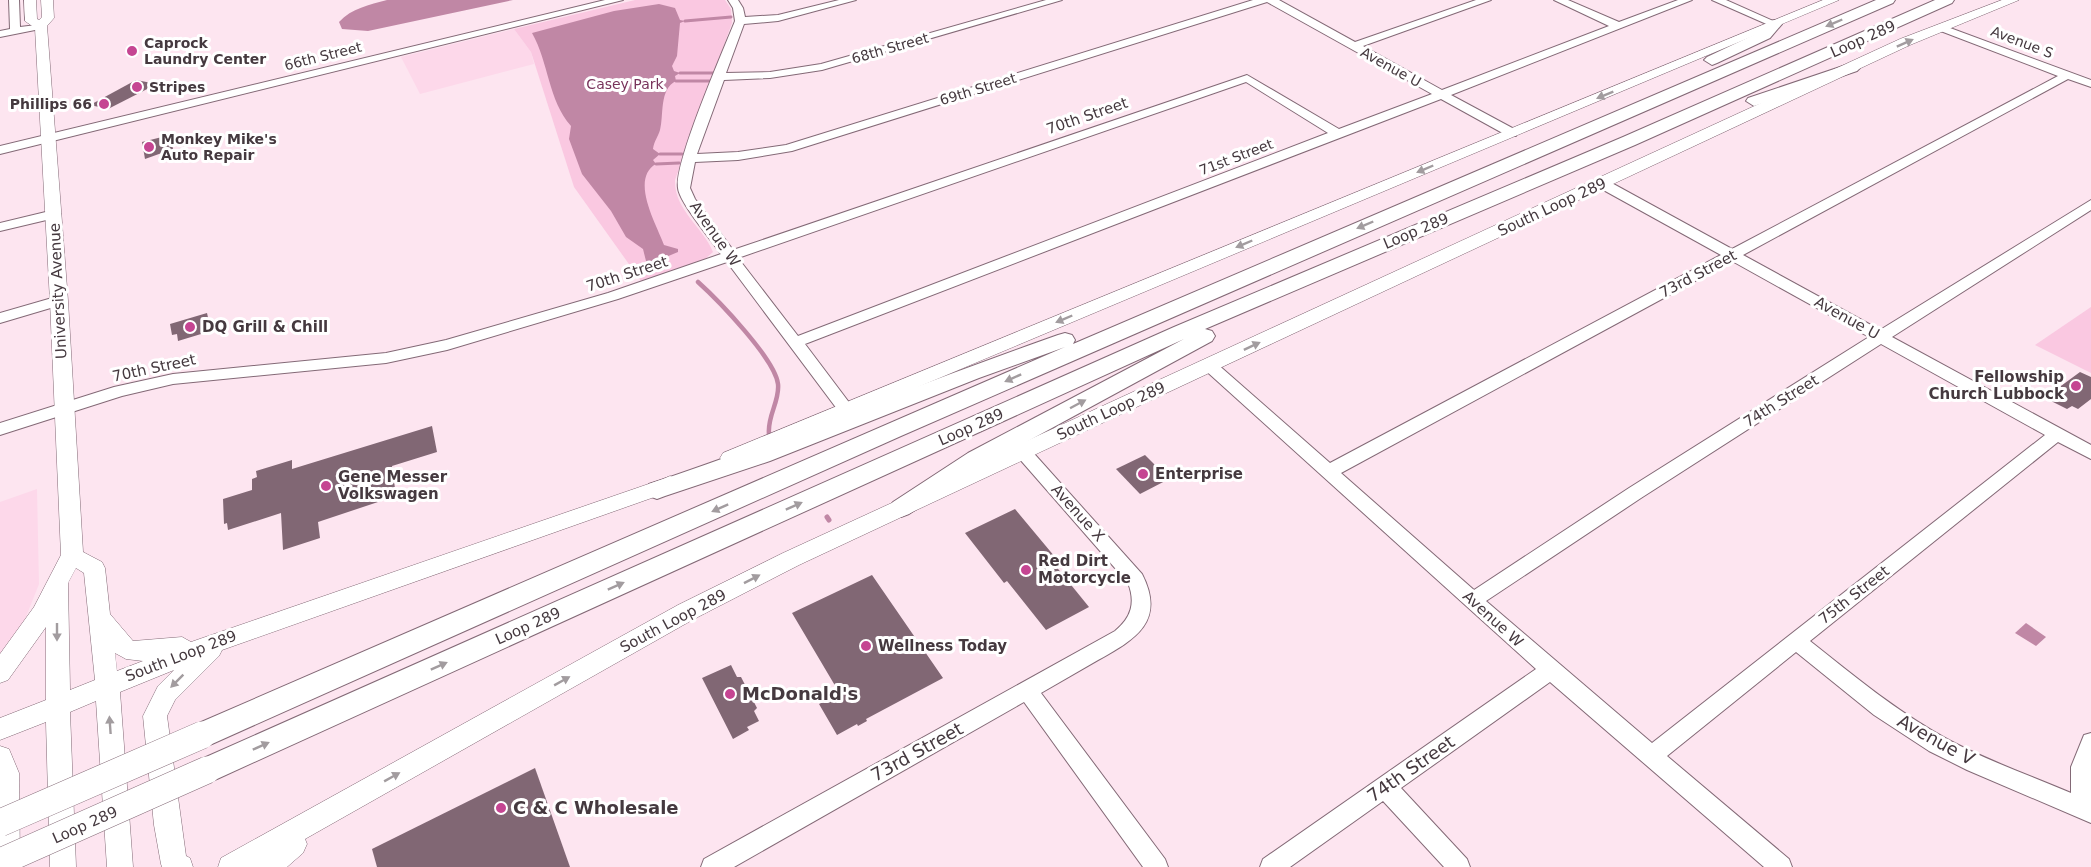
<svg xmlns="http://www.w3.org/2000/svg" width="2091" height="867" viewBox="0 0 2091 867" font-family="'DejaVu Sans',sans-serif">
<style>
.built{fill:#fdd8ea}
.green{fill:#fac8e1}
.water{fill:#c087a5}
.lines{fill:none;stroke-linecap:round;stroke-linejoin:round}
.stream-far2{stroke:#c087a5;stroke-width:3}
.stream-far1{stroke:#c087a5;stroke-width:4.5}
.stream{stroke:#c087a5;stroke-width:5}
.building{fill:#816774}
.minor-casing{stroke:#836976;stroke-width:2}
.major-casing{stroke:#836976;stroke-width:1}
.highway-casing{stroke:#836976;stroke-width:2}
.minor{fill:#fff;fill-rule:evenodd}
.major{fill:#fff;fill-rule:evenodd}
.highway{fill:#fff;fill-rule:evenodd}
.highway-bridge-casing{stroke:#836976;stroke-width:28;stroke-linecap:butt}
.highway-bridge{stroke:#fff;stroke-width:27}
.oneway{fill:#a29c9f}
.poi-dot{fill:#c54592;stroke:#fff;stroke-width:2}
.labels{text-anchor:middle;stroke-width:6;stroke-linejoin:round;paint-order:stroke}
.far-street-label{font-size:14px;fill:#45393f;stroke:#fff}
.far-poi-label{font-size:14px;font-weight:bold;fill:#45393f;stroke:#fff;text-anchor:start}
.far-park-label{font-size:14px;fill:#78335b;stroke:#fff}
.street-label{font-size:15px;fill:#45393f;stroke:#fff}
.poi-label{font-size:15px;font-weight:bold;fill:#45393f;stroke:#fff;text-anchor:start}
.near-poi-label{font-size:18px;font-weight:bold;fill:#45393f;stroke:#fff;text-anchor:start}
.near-street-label{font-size:18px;fill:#45393f;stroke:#fff}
</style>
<rect width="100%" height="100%" fill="#fde5f0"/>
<g class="built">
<path d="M 514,29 L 531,52 L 534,64 L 420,94 L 401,57 Z"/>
<path d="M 37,489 L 39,584 L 22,627 L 0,658 L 0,502 Z"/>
</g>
<g class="green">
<path d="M 635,0 L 725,0 L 731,9 L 732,23 L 675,180 C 674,210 703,227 713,252 L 705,259 L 641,281 L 574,187 L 531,52 L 514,29 Z"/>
<path d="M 2091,307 L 2091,373 L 2035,345 Z"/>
</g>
<g class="water">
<path d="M 387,0 L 513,0 L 368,31 L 342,29 L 339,22 C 352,8 369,5 387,0 Z"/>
<path d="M 659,4 L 675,8 L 680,20 L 685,21 L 680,23 L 677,56 L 672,66 L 674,71 L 680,73 L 675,76 L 676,81 C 659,89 664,115 660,130 C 658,137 654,141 653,149 L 660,154 L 653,160 L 656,164 C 629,179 658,227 664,245 L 678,249 L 678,252 L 647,265 L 643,249 L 626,237 L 611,211 L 582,174 L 569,139 L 571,126 C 548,100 549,63 532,33 L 614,11 Z"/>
<path d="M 2026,623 L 2046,637 L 2036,646 L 2015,633 Z"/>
</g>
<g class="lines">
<g class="stream-far2">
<path d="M 685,21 L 731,17"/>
<path d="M 680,73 L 713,73"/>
<path d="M 676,81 L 710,81"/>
<path d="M 660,154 L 682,154"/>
<path d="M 656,164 L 679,163"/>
</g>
<path class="stream-far1" d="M 698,282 C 718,300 775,359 778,384 C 780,401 767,416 769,434"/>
<path class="stream" d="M 827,517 L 829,520"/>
</g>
<g class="building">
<path d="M 136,80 L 157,84 L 108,109 L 90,105 Z"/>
<path d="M 170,135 L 173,149 L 145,159 L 142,142 Z"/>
<path d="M 207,313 L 211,331 L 178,341 L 177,334 L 172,335 L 170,324 Z"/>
<path d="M 2080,372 L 2091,377 L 2091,399 L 2078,409 L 2072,406 L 2067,409 L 2051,401 L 2055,397 L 2050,394 Z"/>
<path d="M 432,426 L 437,452 L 392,466 L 396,496 L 318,522 L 320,538 L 283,550 L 281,513 L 228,530 L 227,523 L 224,524 L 223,499 L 252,490 L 252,479 L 257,477 L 256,471 L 292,460 L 292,469 Z"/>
<path d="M 1145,455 L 1169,479 L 1140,494 L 1116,469 Z"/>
<path d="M 1015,509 L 1055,557 L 1050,559 L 1089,607 L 1046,630 L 1007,581 L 1004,583 L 965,533 Z"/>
<path d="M 872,575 L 943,678 L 866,719 L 867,721 L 858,726 L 857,724 L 837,735 L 819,704 L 840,694 L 792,613 Z"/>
<path d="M 731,665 L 737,677 L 741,677 L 757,708 L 754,711 L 759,721 L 747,727 L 749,730 L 733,739 L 702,678 Z"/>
<path d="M 535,768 L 570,867 L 377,867 L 372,849 Z"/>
</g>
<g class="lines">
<g class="minor-casing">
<g id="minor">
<path d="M 9,0 L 19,0 L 20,27 L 45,24 L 45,28 L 0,37 L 0,31 L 10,29 Z"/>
<path d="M 605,0 L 623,0 L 0,154 L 0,146 Z"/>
<path d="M 728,0 L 738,0 L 743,8 L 745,17 L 778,15 L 839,0 L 856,0 L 778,21 L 744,24 L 726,73 L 770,72 L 821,64 L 1046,0 L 1062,0 L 822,70 L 770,78 L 724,80 L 697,154 L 738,152 L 786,145 L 1253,0 L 1279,0 L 1355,42 L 1476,0 L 1491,0 L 1363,46 L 1442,90 L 1609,26 L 1554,0 L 1568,0 L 1619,22 L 1678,0 L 1692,0 L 1451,95 L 1516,130 L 1516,136 L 1508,136 L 1441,99 L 805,344 L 854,409 L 852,413 L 840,413 L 727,262 L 618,299 L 447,350 L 386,363 L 173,384 L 122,396 L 0,435 L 0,423 L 114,387 L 173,374 L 386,353 L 446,340 L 608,293 L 721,254 C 712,241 679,202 678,188 C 674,163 723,51 735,21 L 733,8 ZM 1267,2 L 1432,94 L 1339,129 L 1247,75 L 733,250 L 695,199 L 690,188 L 695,162 L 738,160 L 792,151 ZM 1246,82 L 1328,133 L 798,336 L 738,258 Z"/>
<path d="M 1712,0 L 1726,0 L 1780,24 L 1771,26 Z"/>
<path d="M 1942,25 L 2091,80 L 2091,87 L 2068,79 L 1743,255 L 1880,330 L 2091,200 L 2091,210 L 1892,337 L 2091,445 L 2091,459 L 2058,442 L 1810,641 C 1853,675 1896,711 1945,738 C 1985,760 2029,775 2071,793 L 2071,767 L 2084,735 L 2091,733 L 2091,823 L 1967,770 L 1929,751 L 1874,715 L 1796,652 L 1667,756 L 1789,859 L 1792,867 L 1764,867 L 1550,682 L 1401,788 L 1467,859 L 1470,867 L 1444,867 L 1383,801 L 1290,867 L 1260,867 L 1263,859 L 1536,669 L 1205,370 L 1202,366 L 1205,362 L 1215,362 L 1330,463 L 1721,255 L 1598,187 L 1597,184 L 1598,181 L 1608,181 L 1732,249 L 2058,76 L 1938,30 L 1937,28 ZM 1732,261 L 1869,337 L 1629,488 L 1474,590 L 1341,473 ZM 1881,344 L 2045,435 L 1652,743 L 1486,601 L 1641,498 Z"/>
<path d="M 54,210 L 61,214 L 59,217 L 0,231 L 0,223 Z"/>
<path d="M 59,296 L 64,298 L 66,301 L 64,304 L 0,323 L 0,313 Z"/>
<path d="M 1023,446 L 1029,448 L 1142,574 C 1166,621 1136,639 1098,660 C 1079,671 1060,682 1041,693 L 1165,859 L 1168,867 L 1143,867 L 1024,702 L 734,867 L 701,867 L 704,859 L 1115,631 C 1131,618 1136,603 1128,583 L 1017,456 L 1015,452 L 1017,448 Z"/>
</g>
</g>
<g class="major-casing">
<g id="major">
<path d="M 24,0 L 36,0 L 37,19 L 39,20 L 42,17 L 41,0 L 53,0 L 54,18 L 47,26 L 68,301 L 83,552 L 102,562 L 105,568 L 110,614 L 133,641 L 182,637 L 191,642 L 663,479 L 670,476 L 677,479 L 680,484 L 677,489 L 222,650 L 219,656 L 175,700 L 167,716 L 186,856 L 190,858 L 193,867 L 162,867 L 161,864 L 154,825 L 143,716 L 158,686 L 174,670 L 120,692 L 133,867 L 107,867 L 96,701 L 70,712 L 76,867 L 50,867 L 46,722 L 0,740 L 0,718 L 46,700 L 46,627 L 8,680 L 0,683 L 0,654 L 34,607 L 61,555 L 50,301 L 35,28 L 25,21 ZM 76,568 L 84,573 L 95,680 L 70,690 L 68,583 ZM 115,653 L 126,659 L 143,661 L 117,671 Z"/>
<path d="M 1823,0 L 1839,0 L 737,463 L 730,465 L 723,463 L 720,458 L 723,453 Z"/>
<path d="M 2002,0 L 2019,0 L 1910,45 L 799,565 L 694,619 L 305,839 L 307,844 L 303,853 L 287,867 L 218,867 L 221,858 L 678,605 L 783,553 L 1900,39 Z"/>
<path d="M 0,746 L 9,749 L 19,773 L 20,867 L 0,867 Z"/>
</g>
</g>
<g class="highway-casing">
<g id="highway">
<path d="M 1876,0 L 1895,0 L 1893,3 L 901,436 L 212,744 L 202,748 L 192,744 L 188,735 L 192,726 L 1065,347 L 979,378 L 770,461 L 665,496 L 657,499 L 649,496 L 645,490 L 649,484 C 787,438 921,383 1058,335 L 1065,333 L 1072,335 L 1075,340 L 1073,344 Z"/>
<path d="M 1935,0 L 1954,0 L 1952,3 L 1635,145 L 1205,329 L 1212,331 L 1215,336 L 1212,341 L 984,465 L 909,514 L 901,517 L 893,514 L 889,508 L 893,502 L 968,453 L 1184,339 L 217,779 L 207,783 L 197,779 L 192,770 L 197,761 L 1174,327 L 1623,137 Z"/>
<path d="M 1775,20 L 1782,24 L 1770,38 L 1717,63 L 1712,65 L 1704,60 L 1707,57 L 1760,32 L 1770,21 Z"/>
<path d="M 1852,63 L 1860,68 L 1857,71 L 1760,104 L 1754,106 L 1746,101 L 1748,98 Z"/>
</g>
</g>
<use href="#minor" class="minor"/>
<use href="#major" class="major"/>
<use href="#highway" class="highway"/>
<g class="highway-bridge-casing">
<g id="highway-bridge">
<path d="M 0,823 L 202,735"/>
<path d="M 0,862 L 207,770"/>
</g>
</g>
<use href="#highway-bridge" class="highway-bridge"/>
</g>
<defs><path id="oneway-solid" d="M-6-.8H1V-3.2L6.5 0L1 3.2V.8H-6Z" transform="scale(1.5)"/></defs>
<g class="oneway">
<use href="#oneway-solid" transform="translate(1834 23) rotate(157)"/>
<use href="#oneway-solid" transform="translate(1905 43) rotate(-24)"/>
<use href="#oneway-solid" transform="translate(1605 95) rotate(158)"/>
<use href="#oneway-solid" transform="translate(1425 169) rotate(157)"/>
<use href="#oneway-solid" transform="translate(1365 225) rotate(157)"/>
<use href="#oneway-solid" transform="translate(1244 244) rotate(157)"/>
<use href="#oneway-solid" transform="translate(1064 319) rotate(157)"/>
<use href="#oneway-solid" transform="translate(1252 346) rotate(-25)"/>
<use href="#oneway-solid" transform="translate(1013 378) rotate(156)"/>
<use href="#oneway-solid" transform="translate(1078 404) rotate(-28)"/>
<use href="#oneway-solid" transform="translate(794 506) rotate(-24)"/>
<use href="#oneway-solid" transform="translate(720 508) rotate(156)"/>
<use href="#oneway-solid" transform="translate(752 579) rotate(-27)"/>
<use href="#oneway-solid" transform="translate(616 586) rotate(-24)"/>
<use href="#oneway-solid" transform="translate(57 632) rotate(90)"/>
<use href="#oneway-solid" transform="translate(439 666) rotate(-24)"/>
<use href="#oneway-solid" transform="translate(177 681) rotate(135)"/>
<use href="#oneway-solid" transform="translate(562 681) rotate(-29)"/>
<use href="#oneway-solid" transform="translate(110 725) rotate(-94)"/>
<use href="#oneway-solid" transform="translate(261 746) rotate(-24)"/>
<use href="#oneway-solid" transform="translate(392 777) rotate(-29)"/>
</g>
<g class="poi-dot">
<circle cx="132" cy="51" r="6"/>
<circle cx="137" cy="87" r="6"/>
<circle cx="104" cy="104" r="6"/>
<circle cx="149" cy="147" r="6"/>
<circle cx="190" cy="327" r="6"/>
<circle cx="2076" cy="386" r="6"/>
<circle cx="1143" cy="474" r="6"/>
<circle cx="326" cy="486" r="6"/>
<circle cx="1026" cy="570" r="6"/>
<circle cx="866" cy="646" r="6"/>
<circle cx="730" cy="694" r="6"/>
<circle cx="501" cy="808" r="6"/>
</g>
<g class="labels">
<g class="far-street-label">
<text transform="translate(2022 42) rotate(21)" y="5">Avenue S</text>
<text transform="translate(890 48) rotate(-16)" y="5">68th Street</text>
<text transform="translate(323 56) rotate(-14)" y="5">66th Street</text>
<text transform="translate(1391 67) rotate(29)" y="5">Avenue U</text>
<text transform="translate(978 89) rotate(-17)" y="5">69th Street</text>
<text transform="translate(1236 157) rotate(-21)" y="5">71st Street</text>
</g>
<g class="far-poi-label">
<text x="144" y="48">Caprock<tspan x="144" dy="16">Laundry Center</tspan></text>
<text x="149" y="92">Stripes</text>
<text x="92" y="109" text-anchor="end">Phillips 66</text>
<text x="161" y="144">Monkey Mike's<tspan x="161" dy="16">Auto Repair</tspan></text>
</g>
<g class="far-park-label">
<text x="625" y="89">Casey Park</text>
</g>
<g class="street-label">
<text transform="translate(1863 39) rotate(-24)" y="5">Loop 289</text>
<text transform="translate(1087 116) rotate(-19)" y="5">70th Street</text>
<text transform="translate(1552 207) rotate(-25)" y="5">South Loop 289</text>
<text transform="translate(1416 231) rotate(-23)" y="5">Loop 289</text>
<text transform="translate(715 234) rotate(55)" y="5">Avenue W</text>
<text transform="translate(627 274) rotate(-18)" y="5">70th Street</text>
<text transform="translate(1698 274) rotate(-28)" y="5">73rd Street</text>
<text transform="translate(58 291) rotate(-93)" y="5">University Avenue</text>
<text transform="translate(1847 318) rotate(29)" y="5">Avenue U</text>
<text transform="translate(154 368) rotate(-12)" y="5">70th Street</text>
<text transform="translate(1781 401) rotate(-32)" y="5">74th Street</text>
<text transform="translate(1111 411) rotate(-25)" y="5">South Loop 289</text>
<text transform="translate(971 427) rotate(-24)" y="5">Loop 289</text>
<text transform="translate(1078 513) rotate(48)" y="5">Avenue X</text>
<text transform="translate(1854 595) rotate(-38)" y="5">75th Street</text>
<text transform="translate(1493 619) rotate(42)" y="5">Avenue W</text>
<text transform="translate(673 621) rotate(-28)" y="5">South Loop 289</text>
<text transform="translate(528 626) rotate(-24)" y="5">Loop 289</text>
<text transform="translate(181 656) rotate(-21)" y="5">South Loop 289</text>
<text transform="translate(85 825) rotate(-24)" y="5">Loop 289</text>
</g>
<g class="poi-label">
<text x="202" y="332">DQ Grill &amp; Chill</text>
<text x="2064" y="382" text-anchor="end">Fellowship<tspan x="2064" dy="17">Church Lubbock</tspan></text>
<text x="1155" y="479">Enterprise</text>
<text x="338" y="482">Gene Messer<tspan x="338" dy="17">Volkswagen</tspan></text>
<text x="1038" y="566">Red Dirt<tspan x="1038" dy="17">Motorcycle</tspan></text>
<text x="878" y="651">Wellness Today</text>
</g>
<g class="near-poi-label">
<text x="742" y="700">McDonald's</text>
<text x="513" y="814">C &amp; C Wholesale</text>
</g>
<g class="near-street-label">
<text transform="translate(1936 740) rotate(29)" y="6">Avenue V</text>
<text transform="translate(917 752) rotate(-29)" y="6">73rd Street</text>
<text transform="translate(1411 769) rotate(-35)" y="6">74th Street</text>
</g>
</g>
</svg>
